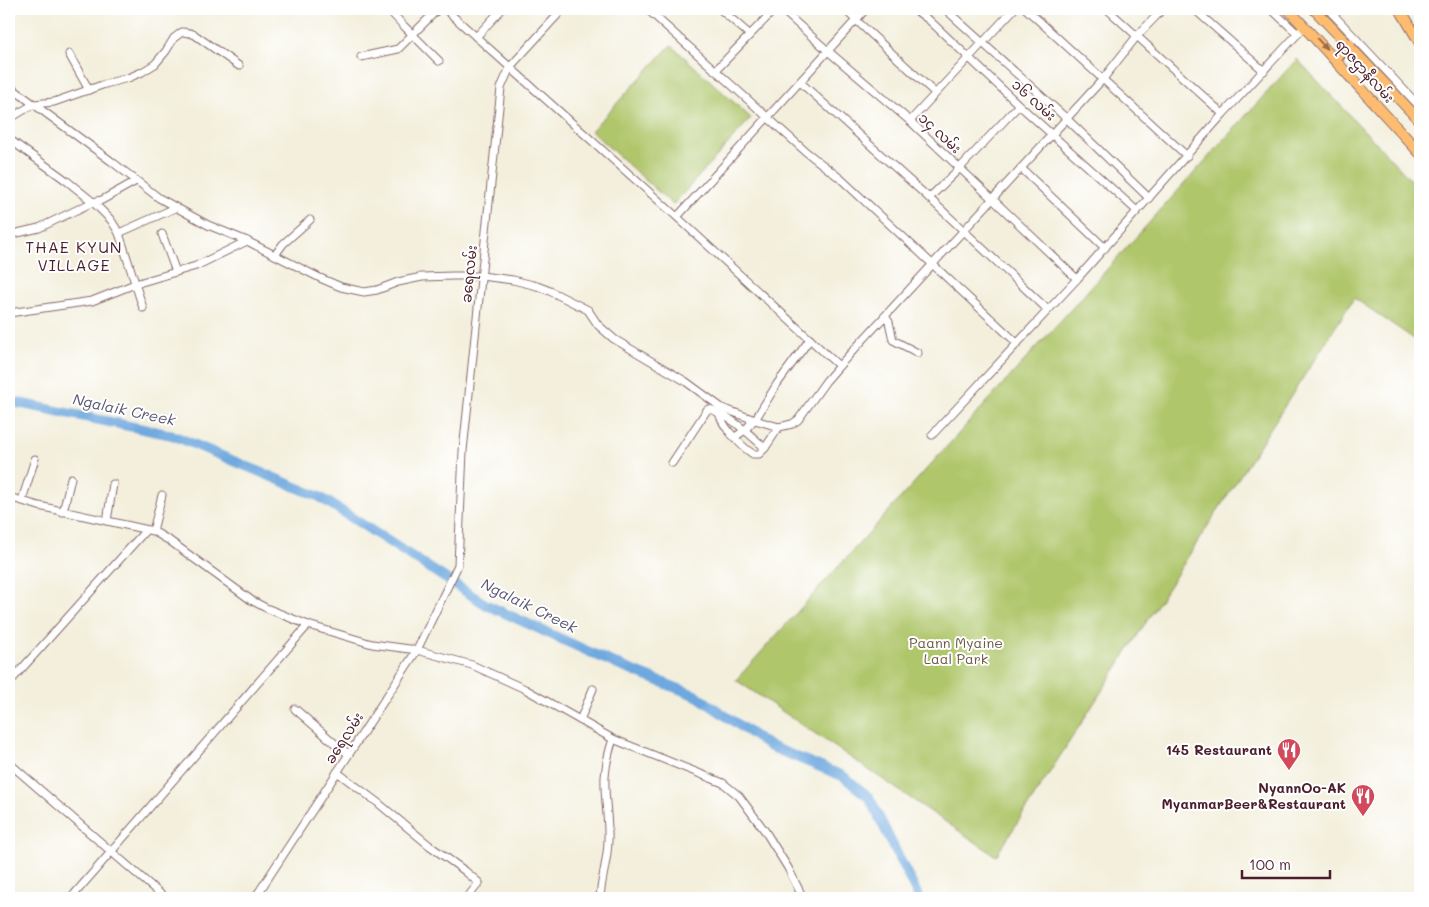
<svg xmlns="http://www.w3.org/2000/svg" width="1429" height="907" viewBox="0 0 1429 907" font-family="Mali,'Noto Sans Myanmar',sans-serif">
<style>
.green{fill:#afc66b;stroke:#7c724b}
.lines{fill:none;stroke-linecap:round;stroke-linejoin:round}
.river{stroke:#6ea8de;stroke-width:10}
.minor-casing{stroke:#856869;stroke-width:9}
.primary-casing{stroke:#856869;stroke-width:12}
.trunk-casing{stroke:#856869;stroke-width:14}
.minor{stroke:#fff;stroke-width:7}
.primary{stroke:#fdbc70;stroke-width:10}
.trunk{stroke:#fdbc70;stroke-width:11}
.oneway{fill:#9b664a}
.labels{text-anchor:middle;stroke-width:4;stroke-linejoin:round;paint-order:stroke}
.street-label{font-size:14px;fill:#4a1f2b;stroke:#fff}
.park-label{font-size:14px;fill:#6d5941;stroke:#fff}
.poi-label{font-size:14px;font-weight:bold;fill:#4a1f2b;stroke:#fff;text-anchor:end}
.water-label{font-size:15px;font-style:italic;fill:#585673;stroke:#fff}
.quarter-label{font-size:16px;letter-spacing:1px;fill:#4a1f2b;stroke:#fff}
</style>
<rect width="100%" height="100%" fill="#fff"/>
<filter id="ink" filterUnits="userSpaceOnUse"><feTurbulence type="fractalNoise" baseFrequency=".02" numOctaves="2"/><feDisplacementMap in="SourceGraphic" scale="10" xChannelSelector="R" yChannelSelector="G"/><feConvolveMatrix kernelMatrix="1 2 1 2 8 2 1 2 1" color-interpolation-filters="sRGB"/></filter>
<filter id="wash" filterUnits="userSpaceOnUse"><feTurbulence type="fractalNoise" baseFrequency=".0096" numOctaves="4" result="noise"/><feDisplacementMap in="SourceGraphic" scale="20" xChannelSelector="R" yChannelSelector="G"/><feGaussianBlur stdDeviation="1.12" result="paint"/><feColorMatrix in="noise" values="0 0 0 0 0 0 0 0 0 0 0 0 0 0 0 0 0 1.4 0 .05"/><feComposite in="paint" operator="in"/></filter>
<g filter="url(#wash)">
<rect width="100%" height="100%" fill="#f3efdc"/>
<g class="green">
<path d="M 671,45 L 751,118 L 673,205 L 591,131 Z"/>
<path d="M 1297,59 L 1420,190 L 1420,343 L 1354,298 L 996,856 L 736,680 Z"/>
</g>
<g class="lines">
<path class="river" d="M 9,401 L 172,435 L 320,497 L 485,604 L 618,665 L 697,696 L 769,746 L 843,776 L 869,797 L 919,898"/>
</g>
</g>
<g filter="url(#ink)">
<g class="lines">
<g class="minor-casing">
<g id="minor">
<path d="M 388,9 L 404,26 L 439,61"/>
<path d="M 445,9 L 677,217 L 839,366"/>
<path d="M 647,9 L 805,151 L 841,179 L 1017,343"/>
<path d="M 720,9 L 749,34"/>
<path d="M 781,9 L 828,51 L 910,121 L 1077,279"/>
<path d="M 844,9 L 935,93"/>
<path d="M 914,9 L 929,20 L 1019,105 L 1137,211"/>
<path d="M 945,9 L 1066,118 L 1149,198"/>
<path d="M 1026,9 L 1187,156"/>
<path d="M 1107,9 L 1223,114"/>
<path d="M 1194,9 L 1264,71"/>
<path d="M 1271,9 L 1298,34"/>
<path d="M 1328,9 L 1420,107"/>
<path d="M 476,37 L 502,9"/>
<path d="M 69,54 L 89,90"/>
<path d="M 361,57 L 398,49 L 438,9"/>
<path d="M 715,71 L 775,9"/>
<path d="M 800,82 L 929,198 L 1048,310"/>
<path d="M 9,86 L 111,161 L 159,198 L 208,225 L 247,241 L 320,278 L 341,287 L 364,292 L 377,290 L 398,282 L 422,277 L 453,276 L 481,276 L 513,280 L 537,286 L 550,291 L 588,310 L 598,325 L 614,339 L 685,381 L 722,408 L 755,420 L 779,427 L 792,424 L 798,420 L 826,381 L 839,366 L 1103,79 L 1137,36 L 1163,9"/>
<path d="M 9,119 L 34,104 L 54,102 L 105,84 L 128,78 L 142,72 L 155,64 L 166,51 L 174,38 L 182,32 L 190,33 L 195,35 L 239,66"/>
<path d="M 910,121 L 1014,9"/>
<path d="M 9,139 L 67,181 L 93,202 L 111,220 L 119,233 L 143,308"/>
<path d="M 1021,168 L 1105,248"/>
<path d="M 929,198 L 959,169 L 1019,105"/>
<path d="M 677,217 L 866,9"/>
<path d="M 119,233 L 175,208"/>
<path d="M 162,234 L 176,272"/>
<path d="M 9,235 L 39,228 L 93,202 L 102,200 L 136,181"/>
<path d="M 275,255 L 283,244 L 310,220"/>
<path d="M 9,313 L 92,301 L 135,284 L 196,266 L 247,241"/>
<path d="M 885,316 L 889,322 L 893,340 L 918,353"/>
<path d="M 719,412 C 721,426 742,447 753,454 L 759,454 L 765,448 L 779,427"/>
<path d="M 932,435 L 1077,279 L 1223,114 L 1305,26"/>
<path d="M 735,437 L 745,430 L 753,421 L 755,420 L 777,384 L 810,339"/>
<path d="M 672,463 L 707,410 L 709,409 C 729,414 750,435 765,448"/>
<path d="M 9,497 L 39,506 L 153,531 L 170,541 L 251,600 L 266,608 L 308,625 L 372,644 L 417,650 L 472,665 L 525,689 L 613,739 L 723,783 L 739,796 L 765,831 L 788,868 L 803,898"/>
<path d="M 22,500 L 35,459"/>
<path d="M 63,512 L 71,478"/>
<path d="M 107,521 L 113,484"/>
<path d="M 153,531 L 162,495"/>
<path d="M 9,683 L 146,530"/>
<path d="M 295,709 L 340,748 L 349,754"/>
<path d="M 580,720 L 593,689"/>
<path d="M 9,763 L 165,898"/>
<path d="M 337,772 L 377,802 L 430,846 L 465,871 L 479,883 L 467,898"/>
<path d="M 71,898 L 308,625"/>
<path d="M 255,898 L 417,650 L 458,565 L 463,451 L 501,88 L 510,67 L 563,9"/>
<path d="M 600,898 C 601,879 608,860 608,840 C 609,819 604,798 605,777 C 606,764 609,751 613,739"/>
</g>
</g>
<g class="primary-casing">
<g id="primary">
<path d="M 1288,9 L 1420,153"/>
<path d="M 1314,9 L 1420,121"/>
<path d="M 1400,9 L 1420,43"/>
</g>
</g>
<g class="trunk-casing">
<path id="trunk" d="M 1335,59 L 1349,44"/>
</g>
<use href="#minor" class="minor"/>
<use href="#primary" class="primary"/>
<use href="#trunk" class="trunk"/>
</g>
<defs><path id="oneway-solid" d="M-6-.8H1V-3.2L6.5 0L1 3.2V.8H-6Z" transform="scale(1.25)"/></defs>
<use class="oneway" href="#oneway-solid" transform="translate(1322 44) rotate(48)"/>
</g>
<defs>
<g id="restaurant-pin" transform="scale(1.25)"><path d="M0 17L-7.5 6A9.5 9.5 0 1 1 7.5 6Z" fill="#d1495b" stroke="#fff"/><path d="M-5-6h1v4h1v-4h1v4h1v-4h1v5L-1.5 .5V6h-2V.5L-5-1ZM5-6V6H3V1.5H1.5Q1.5-4 5-6Z" fill="#fff"/></g>
</defs>
<g fill-rule="evenodd">
<use href="#restaurant-pin" x="1289" y="750"/>
<use href="#restaurant-pin" x="1363" y="796"/>
</g>
<g class="labels">
<g class="street-label">
<text transform="translate(1365 71) rotate(48)" y="5">ရာဇဌာနီလမ်း</text>
<text transform="translate(1034 100) rotate(42)" y="5">၁၆ လမ်း</text>
<text transform="translate(940 133) rotate(43)" y="5">၁၄ လမ်း</text>
<text transform="translate(469 274) rotate(-84)" y="5">ခရေလမ်း</text>
<text transform="translate(344 738) rotate(-57)" y="5">ခရေလမ်း</text>
</g>
<g class="park-label">
<text x="956" y="648">Paann Myaine<tspan x="956" dy="16">Laal Park</tspan></text>
</g>
<g class="poi-label">
<text x="1272" y="755">145 Restaurant</text>
<text x="1346" y="793">NyannOo-AK<tspan x="1346" dy="16">MyanmarBeer&amp;Restaurant</tspan></text>
</g>
<g class="water-label">
<text transform="translate(124 410) rotate(12)" y="5">Ngalaik Creek</text>
<text transform="translate(529 606) rotate(26)" y="5">Ngalaik Creek</text>
</g>
<g class="quarter-label">
<text x="74" y="253">THAE KYUN<tspan x="74" dy="18">VILLAGE</tspan></text>
</g>
</g>
<rect width="1429" height="907" fill="none" stroke="#fff" stroke-width="30"/>
<path d="M1242 870v8h88v-8" fill="none" stroke="#4a1f2b" stroke-width="2.5"/>
<text x="1249" y="870" font-size="15" fill="#4a1f2b" stroke="#ffffff" stroke-width="4" paint-order="stroke">100 m</text>
</svg>
